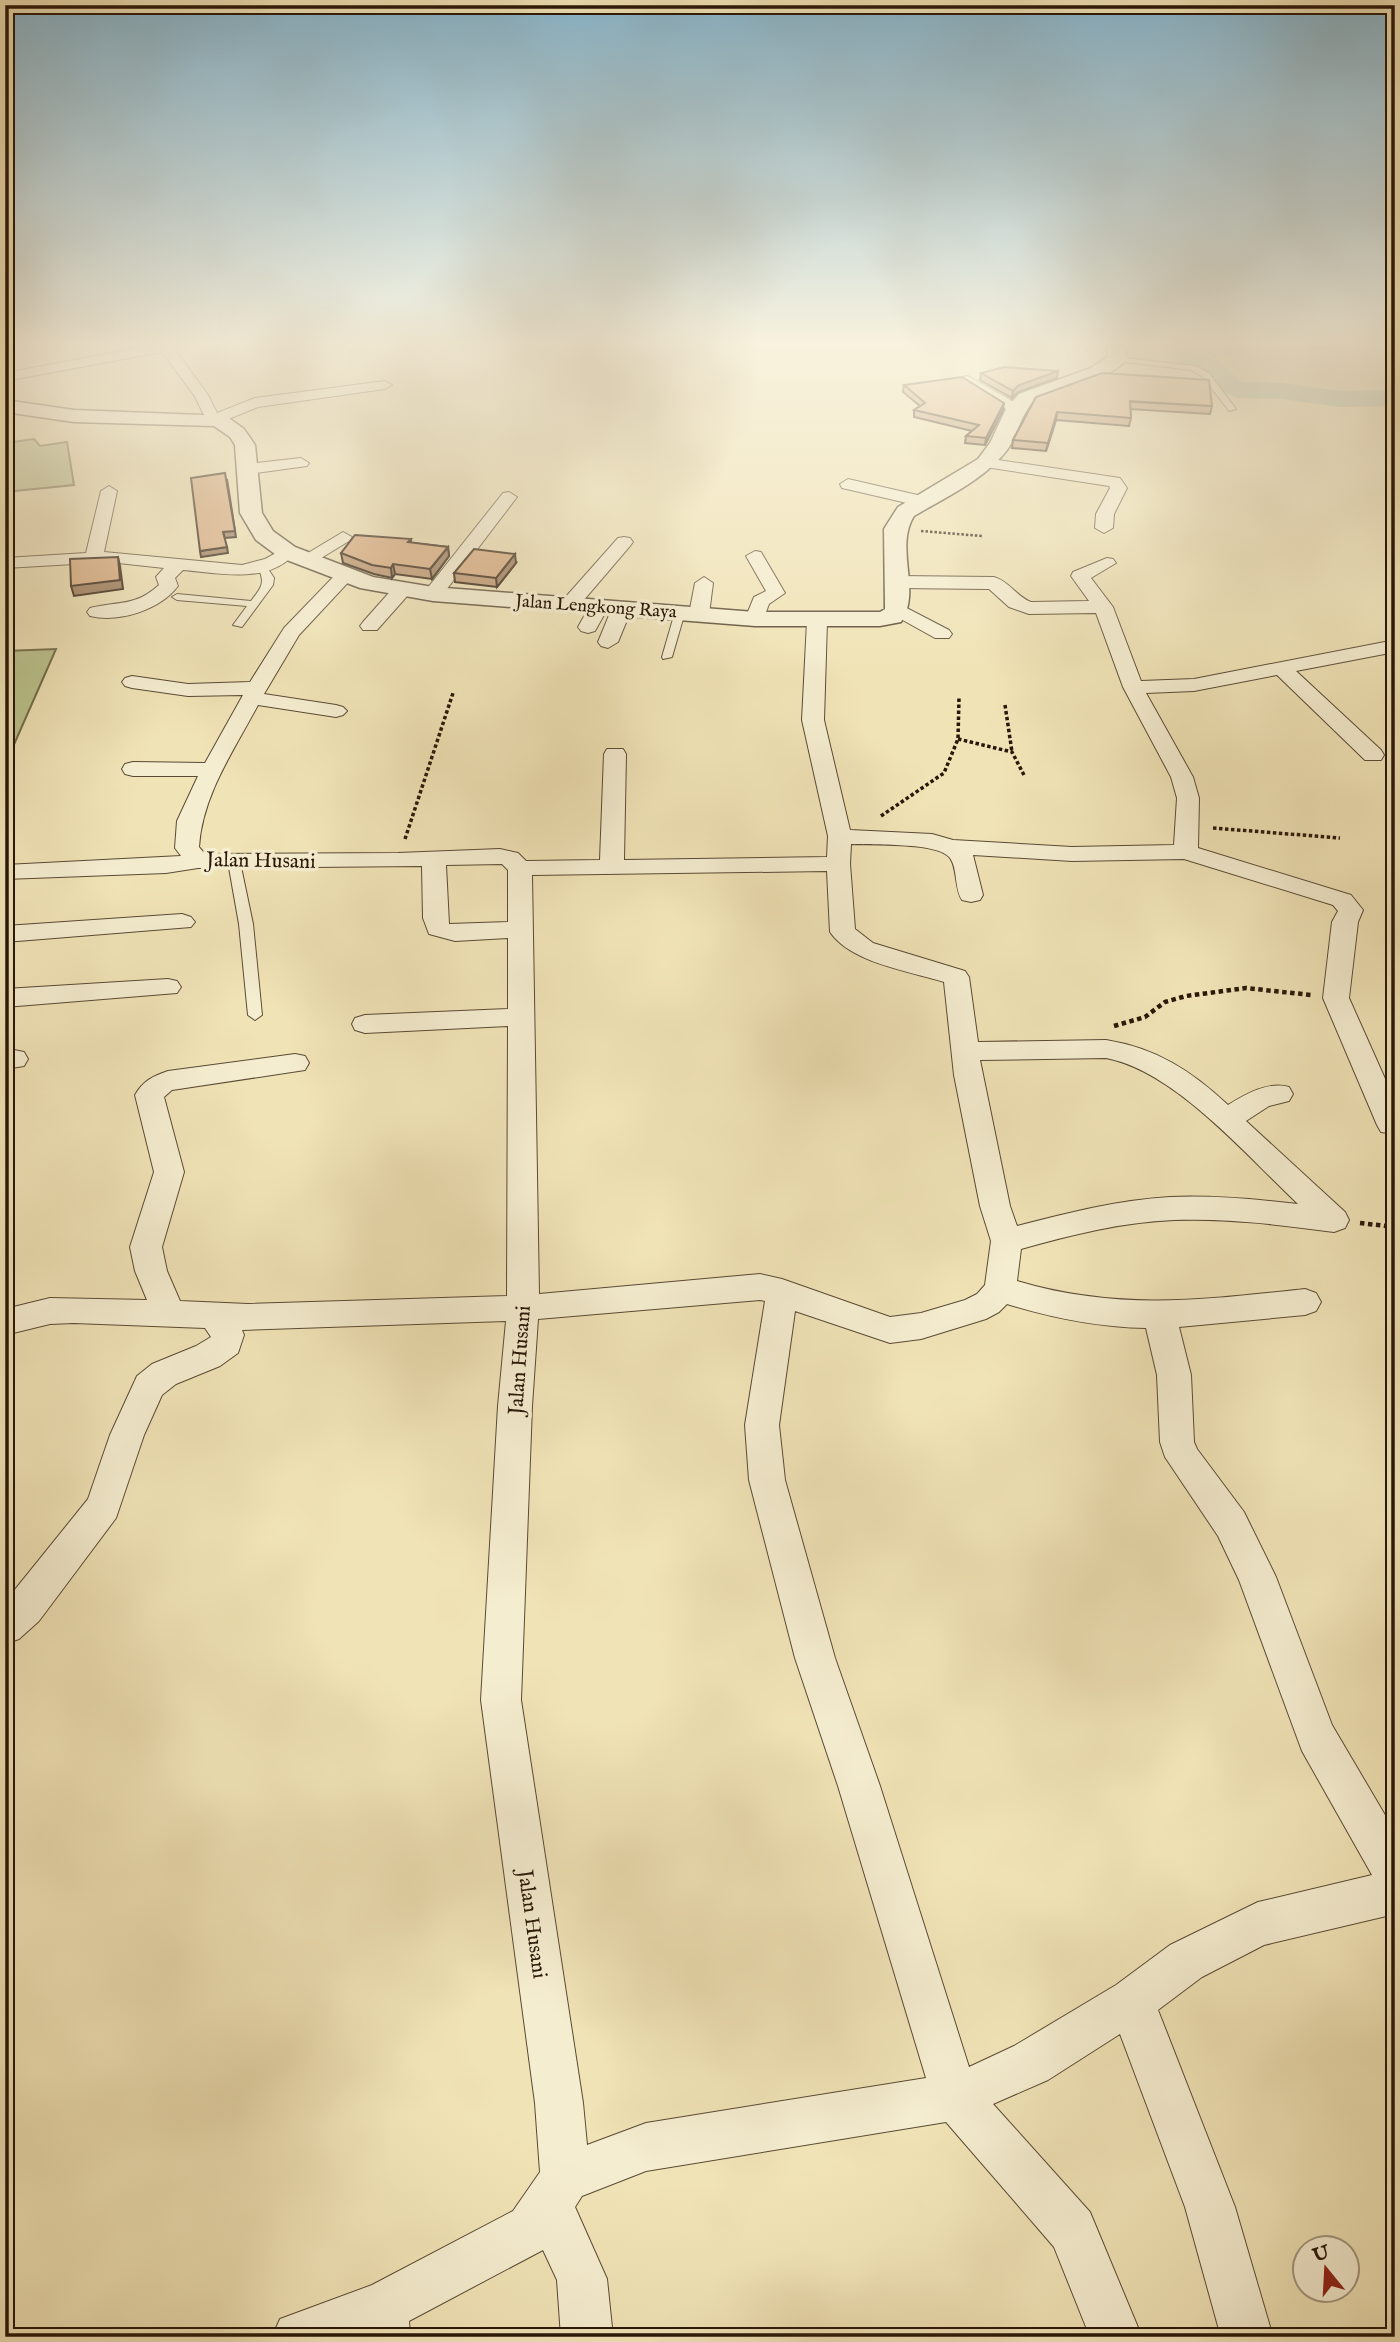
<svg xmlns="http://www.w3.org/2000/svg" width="1400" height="2342" viewBox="0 0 1400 2342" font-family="'IM FELL English',serif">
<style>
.green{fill:#bbc38d;stroke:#726d4a;stroke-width:2}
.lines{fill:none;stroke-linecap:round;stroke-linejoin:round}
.river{fill:#9bbeab;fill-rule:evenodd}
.service-casing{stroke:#5a4a34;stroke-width:2}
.minor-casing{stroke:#5a4a34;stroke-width:2}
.tertiary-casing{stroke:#5a4a34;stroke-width:3}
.path-far2{stroke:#281708;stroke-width:2.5;stroke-dasharray:2.5 2;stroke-linecap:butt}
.path-far1{stroke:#281708;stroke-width:3.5;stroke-dasharray:3.5 2.5;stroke-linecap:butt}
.path{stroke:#281708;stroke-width:4.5;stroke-dasharray:4.5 3.5;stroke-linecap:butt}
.service{fill:#f5edd0;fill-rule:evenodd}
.minor{fill:#f5edd0;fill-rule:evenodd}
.tertiary{fill:#f5edd0;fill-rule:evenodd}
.wall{fill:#ba916b;stroke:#281708;stroke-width:2}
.shaded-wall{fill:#977657;stroke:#281708;stroke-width:2}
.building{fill:#d8a97c;stroke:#281708;stroke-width:2}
.labels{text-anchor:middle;stroke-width:7;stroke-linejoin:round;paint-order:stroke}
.far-street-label{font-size:18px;fill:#281708;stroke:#f5edd0}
.street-label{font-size:21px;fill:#281708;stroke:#f5edd0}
</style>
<rect width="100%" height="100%" fill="#f0e3b6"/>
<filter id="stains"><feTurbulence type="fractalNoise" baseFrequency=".00286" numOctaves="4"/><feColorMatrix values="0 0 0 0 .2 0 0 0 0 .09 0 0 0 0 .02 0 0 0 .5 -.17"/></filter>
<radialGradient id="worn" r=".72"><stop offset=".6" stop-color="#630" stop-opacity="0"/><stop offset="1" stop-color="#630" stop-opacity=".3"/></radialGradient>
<g class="green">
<path d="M 34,439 L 40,446 L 67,442 L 74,485 L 5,492 L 5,443 Z"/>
<path d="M 56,649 L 5,765 L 5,651 Z"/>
</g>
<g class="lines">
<path class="river" d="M 1196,347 L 1246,347 L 1243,352 L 1211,359 L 1218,361 L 1242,382 L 1282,383 L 1340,391 L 1395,390 L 1395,406 L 1340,407 L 1282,399 L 1238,398 L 1220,392 L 1200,372 L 1182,367 L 1173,356 L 1177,351 Z"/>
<g class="service-casing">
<g id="service">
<path d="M 1115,357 L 1196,366 L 1209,373 L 1236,409 L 1229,411 L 1203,377 L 1191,370 L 1118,361 Z"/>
<path d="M 262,563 L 265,564 L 274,578 L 273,585 L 242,627 L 233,625 L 247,606 L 177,600 L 172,597 L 177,594 L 251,601 C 262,587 266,582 257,566 Z"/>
<path d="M 680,609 L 685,612 L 672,657 L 663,659 L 662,657 L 675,612 Z"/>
<path d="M 234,858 L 240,862 L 253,924 L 262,1015 L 255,1020 L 248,1015 L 239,924 L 228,862 Z"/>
</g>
</g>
<g class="minor-casing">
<g id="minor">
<path d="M 144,347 L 173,347 L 208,395 L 217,413 L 255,398 L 385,381 L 392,385 L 385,389 L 258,407 L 221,422 L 207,421 L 194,395 L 162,352 L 5,381 L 5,373 Z"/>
<path d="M 968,376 L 1021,406 L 1024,409 L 1016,414 L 1011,412 L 963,383 L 961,380 L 963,377 Z"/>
<path d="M 301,458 L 309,463 L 307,466 L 248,474 L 240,469 L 248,464 Z"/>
<path d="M 985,458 L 1120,478 L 1127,488 L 1114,514 L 1113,528 L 1104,533 L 1095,528 L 1096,514 L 1110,488 L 1109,486 L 979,466 L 977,463 Z"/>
<path d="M 848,479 L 926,497 L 929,501 L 920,506 L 842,488 L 840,484 Z"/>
<path d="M 109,486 L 117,491 L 104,552 L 242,565 L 265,559 L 287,547 L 296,552 C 270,585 219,573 183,570 L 175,578 L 178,586 C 160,610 119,623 90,616 L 87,612 L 90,608 C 118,601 135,607 159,585 L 156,577 L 164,568 L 109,562 L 5,568 L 5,558 L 86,553 L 101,491 Z"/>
<path d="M 509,492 L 517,497 L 440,598 L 426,598 L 424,594 L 426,590 L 503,493 Z"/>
<path d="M 343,532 L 352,537 L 349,541 L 313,563 L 307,564 L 298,559 Z"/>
<path d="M 624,537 L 630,538 L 633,542 L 630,546 L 577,608 L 563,608 L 561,604 L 563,600 L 618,538 Z"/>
<path d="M 755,551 L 761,552 L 785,593 L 769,604 L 762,623 L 755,625 L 745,619 L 754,597 L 766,591 L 746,556 Z"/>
<path d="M 1107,558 L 1113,559 L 1116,563 L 1091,578 L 1113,607 L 1141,681 L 1194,679 L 1395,640 L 1395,652 L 1296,671 L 1381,750 L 1384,755 L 1381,760 L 1365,760 L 1277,675 L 1194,691 L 1146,693 L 1193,777 L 1199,798 L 1198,848 L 1351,895 L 1363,910 L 1358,922 L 1349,998 L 1395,1101 L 1395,1134 L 1381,1132 L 1377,1125 L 1323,998 L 1332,922 L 1338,911 L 1333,905 L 1184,859 L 1072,861 L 973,855 L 983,895 L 980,900 L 971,902 L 962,900 C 954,888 958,869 950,858 C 938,842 871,845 851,844 L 850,864 L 855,929 L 873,943 L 965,971 L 969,977 L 978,1042 L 1106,1040 C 1156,1048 1192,1071 1228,1105 C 1246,1094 1268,1081 1289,1087 L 1293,1094 L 1289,1101 L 1269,1106 L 1246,1121 L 1345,1212 L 1349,1220 L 1345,1228 L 1334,1232 C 1281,1225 1228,1218 1174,1220 C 1122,1222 1071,1235 1021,1249 L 1017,1281 C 1118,1311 1202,1300 1305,1289 L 1316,1293 L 1321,1302 L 1316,1311 L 1305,1315 L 1179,1327 L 1191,1375 L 1194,1442 L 1197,1449 L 1244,1512 L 1276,1577 L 1332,1725 L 1395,1832 L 1395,1914 L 1264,1945 L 1202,1977 L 1158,2010 L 1235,2207 L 1273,2337 L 1221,2337 L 1185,2207 L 1120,2034 L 1048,2080 L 993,2104 L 1090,2212 L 1142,2337 L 1090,2337 L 1054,2247 L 946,2122 L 646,2171 L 582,2196 L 575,2207 L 607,2279 L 613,2337 L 561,2337 L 557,2280 L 543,2250 L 409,2321 L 410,2337 L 272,2337 L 280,2319 L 372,2285 L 513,2211 L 540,2172 L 535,2103 L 481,1700 L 498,1406 L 506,1321 L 242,1330 L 244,1335 L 238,1353 L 220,1366 L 176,1384 L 162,1395 L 144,1435 L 116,1518 L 39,1621 L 19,1639 L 5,1644 L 5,1602 L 88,1499 L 110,1435 L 137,1376 L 152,1364 L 196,1346 L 211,1337 L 205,1328 L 74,1323 L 50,1324 L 5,1335 L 5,1309 L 50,1298 L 147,1300 L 135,1271 L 130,1247 L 154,1172 L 135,1095 C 143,1081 153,1076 168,1071 L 295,1054 L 305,1056 L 309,1063 L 305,1070 L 172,1090 L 164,1097 L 184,1172 L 162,1247 L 167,1271 L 180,1301 L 248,1304 L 507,1296 L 508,1026 L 365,1033 L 355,1030 L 352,1024 L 355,1018 L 365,1015 L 508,1009 L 508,938 L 455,941 L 429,934 L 423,918 L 422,866 L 198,868 L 166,873 L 5,879 L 5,865 L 181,856 L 175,848 L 177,821 L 198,776 L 133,776 L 125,774 L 122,769 L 125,764 L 133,762 L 205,763 L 243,695 L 188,696 L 132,688 L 125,686 L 122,682 L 125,678 L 132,676 L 188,684 L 250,682 L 284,628 L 339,571 L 346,569 L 355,575 L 299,635 L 264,694 L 336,705 L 343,707 L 347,711 L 343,715 L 336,717 L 258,705 C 234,750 202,796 199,847 L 205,854 L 398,853 L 500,849 L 518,853 L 526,861 L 600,860 L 604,754 L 607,749 L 623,749 L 626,754 L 624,860 L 827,857 L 828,836 L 802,720 L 807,621 L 817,615 L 827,621 L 824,720 L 850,830 L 932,834 L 953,840 L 1072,847 L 1174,845 L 1177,798 L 1171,777 L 1123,687 L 1096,613 L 1029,614 L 1009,607 L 989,589 L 896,588 L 887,582 L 896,576 L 994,577 C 1009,581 1017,597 1031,602 L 1089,601 L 1071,576 L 1073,572 ZM 502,864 L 508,870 L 508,922 L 449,924 L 446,865 ZM 827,871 L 830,932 C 851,963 909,971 944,982 L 954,1075 L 980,1206 L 991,1241 L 985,1285 L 977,1294 L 965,1300 L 921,1313 L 890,1317 L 782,1279 L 760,1274 L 539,1294 L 532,875 ZM 1106,1058 C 1175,1071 1247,1156 1298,1204 C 1255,1199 1213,1195 1170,1197 C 1118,1200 1067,1213 1017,1226 L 1010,1206 L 980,1060 ZM 760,1300 L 765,1301 L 745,1425 L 749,1480 L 795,1658 L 838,1786 L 926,2078 L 646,2123 L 587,2145 L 583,2103 L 521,1700 L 532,1406 L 538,1319 ZM 1007,1304 C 1053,1318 1097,1327 1146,1328 L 1157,1375 L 1160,1442 L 1165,1457 L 1218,1536 L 1239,1580 L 1302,1751 L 1372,1875 L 1258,1902 L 1170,1945 L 1116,1985 L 1014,2046 L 969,2067 L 880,1786 L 835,1658 L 785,1480 L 779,1425 L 795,1311 L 890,1343 L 921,1339 L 986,1319 L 999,1312 Z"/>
<path d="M 704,577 L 713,583 L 709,614 L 699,620 L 689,614 L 695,583 Z"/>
<path d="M 402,584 L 409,586 L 411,590 L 409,594 L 377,630 L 363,630 L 360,626 L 363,622 L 395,586 Z"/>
<path d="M 599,600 L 609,606 L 595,631 L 588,633 L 581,631 L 578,627 L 592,602 Z"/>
<path d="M 622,602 L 632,608 L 618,642 L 608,648 L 601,646 L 598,642 L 612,608 Z"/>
<path d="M 897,603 L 949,630 L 952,634 L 949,638 L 935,638 L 890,613 L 887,609 L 890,605 Z"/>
<path d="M 182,914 L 191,917 L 195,922 L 191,927 L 5,942 L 5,926 Z"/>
<path d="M 168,979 L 177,981 L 181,987 L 177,993 L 5,1007 L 5,989 Z"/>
<path d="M 14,1050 L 24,1052 L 28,1059 L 24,1066 L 5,1069 L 5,1051 Z"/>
</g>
</g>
<g class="tertiary-casing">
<path id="tertiary" d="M 1107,347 L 1125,347 L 1127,359 C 1109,381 1060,392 1033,402 C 1020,416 1018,435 1007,450 C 984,480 946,497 914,516 C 894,548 922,591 901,622 L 880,626 L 755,626 L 433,601 L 360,588 L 279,557 L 256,540 L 240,513 L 235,445 L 230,437 L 214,426 L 74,422 L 5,412 L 5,400 L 74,410 L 226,416 L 244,429 L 255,445 L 262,513 L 273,531 L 295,547 L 373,577 L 433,587 L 755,612 L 880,612 L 885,609 L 884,529 L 898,507 L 978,459 L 990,443 L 1006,409 L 1019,394 L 1091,368 L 1108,357 Z"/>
</g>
<g class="path-far2">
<path d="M 1082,347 L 1090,352"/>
<path d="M 921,531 L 982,536"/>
</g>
<g class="path-far1">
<path d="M 1005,705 L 1012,752"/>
<path d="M 958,739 L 1012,752 L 1025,777"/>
<path d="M 881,816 L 944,773 L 958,739 L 959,698"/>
<path d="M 1213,828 L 1340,838"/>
<path d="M 405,839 L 453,693"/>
</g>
<g class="path">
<path d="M 1114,1026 L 1145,1017 L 1165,1002 L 1186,996 L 1246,988 L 1311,995"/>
<path d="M 1360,1223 L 1395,1227"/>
</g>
<use href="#service" class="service"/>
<use href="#minor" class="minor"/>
<use href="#tertiary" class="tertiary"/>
</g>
<g class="wall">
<path d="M 981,373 L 1057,378 L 1018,392 L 1012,398 L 980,380 Z"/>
<path d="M 904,385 L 1003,410 L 985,445 L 965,443 L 966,436 L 972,431 L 914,417 L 914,410 L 920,406 L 903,392 Z"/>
<path d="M 1036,397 L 1212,406 L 1210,414 L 1130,409 L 1131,418 L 1129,426 L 1056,420 L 1046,451 L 1012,448 L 1013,440 Z"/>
<path d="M 411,539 L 411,543 L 448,547 L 449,556 L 432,579 L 395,574 L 392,578 L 374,574 L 343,563 L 341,553 Z"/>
<path d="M 516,563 L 497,587 L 455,582 L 454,573 Z"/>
</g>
<g class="shaded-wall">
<path d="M 1312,347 L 1326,347 L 1311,349 Z"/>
<path d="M 1058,371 L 1057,378 L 1018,392 L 1012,398 L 1013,391 L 1019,385 Z"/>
<path d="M 1004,403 L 1003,410 L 985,445 L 986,438 Z"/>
<path d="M 1057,412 L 1056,420 L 1046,451 L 1048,443 Z"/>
<path d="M 227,479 L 236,537 L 225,538 L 223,532 Z"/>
<path d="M 227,547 L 228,553 L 201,557 L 200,551 Z"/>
<path d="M 448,547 L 449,556 L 432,579 L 430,569 Z"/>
<path d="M 515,554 L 516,563 L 497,587 L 496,578 Z"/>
<path d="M 118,557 L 120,566 L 123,589 L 74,596 L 71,586 Z"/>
<path d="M 393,564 L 395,574 L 392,578 L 391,568 Z"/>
</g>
<g class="building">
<path d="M 1004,367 L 1058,371 L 1019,385 L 1013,391 L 981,373 Z"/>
<path d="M 1102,373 L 1209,380 L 1212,406 L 1130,401 L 1131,418 L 1057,412 L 1048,443 L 1013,440 L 1036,397 Z"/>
<path d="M 962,377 L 1004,403 L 986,438 L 966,436 L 979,425 L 914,410 L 925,403 L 904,385 Z"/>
<path d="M 225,473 L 235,531 L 223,532 L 227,547 L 200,551 L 191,478 Z"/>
<path d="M 355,535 L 411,539 L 408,542 L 448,547 L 430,569 L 393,564 L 391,568 L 372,565 L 341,553 Z"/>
<path d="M 474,549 L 515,554 L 496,578 L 454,573 Z"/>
<path d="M 118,557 L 120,580 L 71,586 L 70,559 Z"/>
</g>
<linearGradient id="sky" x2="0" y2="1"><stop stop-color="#89b8d0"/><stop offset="0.51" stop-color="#f8f2de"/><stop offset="1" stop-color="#f8f2de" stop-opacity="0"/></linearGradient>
<rect width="1400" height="674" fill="url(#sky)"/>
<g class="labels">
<g class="far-street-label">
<text transform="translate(596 606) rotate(4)" y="6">Jalan Lengkong Raya</text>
</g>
<g class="street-label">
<text transform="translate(261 860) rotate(1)" y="7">Jalan Husani</text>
<text transform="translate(519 1360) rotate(-86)" y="7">Jalan Husani</text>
<text transform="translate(533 1924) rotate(82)" y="7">Jalan Husani</text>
</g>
</g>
<rect width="1400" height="2342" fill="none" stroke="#f0e3b6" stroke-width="28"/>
<rect x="7" y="7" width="1386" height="2328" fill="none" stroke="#281708" stroke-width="3.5"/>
<rect x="14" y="14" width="1372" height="2314" fill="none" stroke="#281708" stroke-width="2"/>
<g transform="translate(1326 2269) rotate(342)"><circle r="33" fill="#f5edd0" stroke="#a39780" stroke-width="2"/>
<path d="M0-5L12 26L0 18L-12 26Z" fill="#8f2418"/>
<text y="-10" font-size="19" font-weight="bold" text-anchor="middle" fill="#281708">U</text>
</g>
<rect width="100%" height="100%" filter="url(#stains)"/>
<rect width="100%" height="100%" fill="url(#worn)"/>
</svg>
